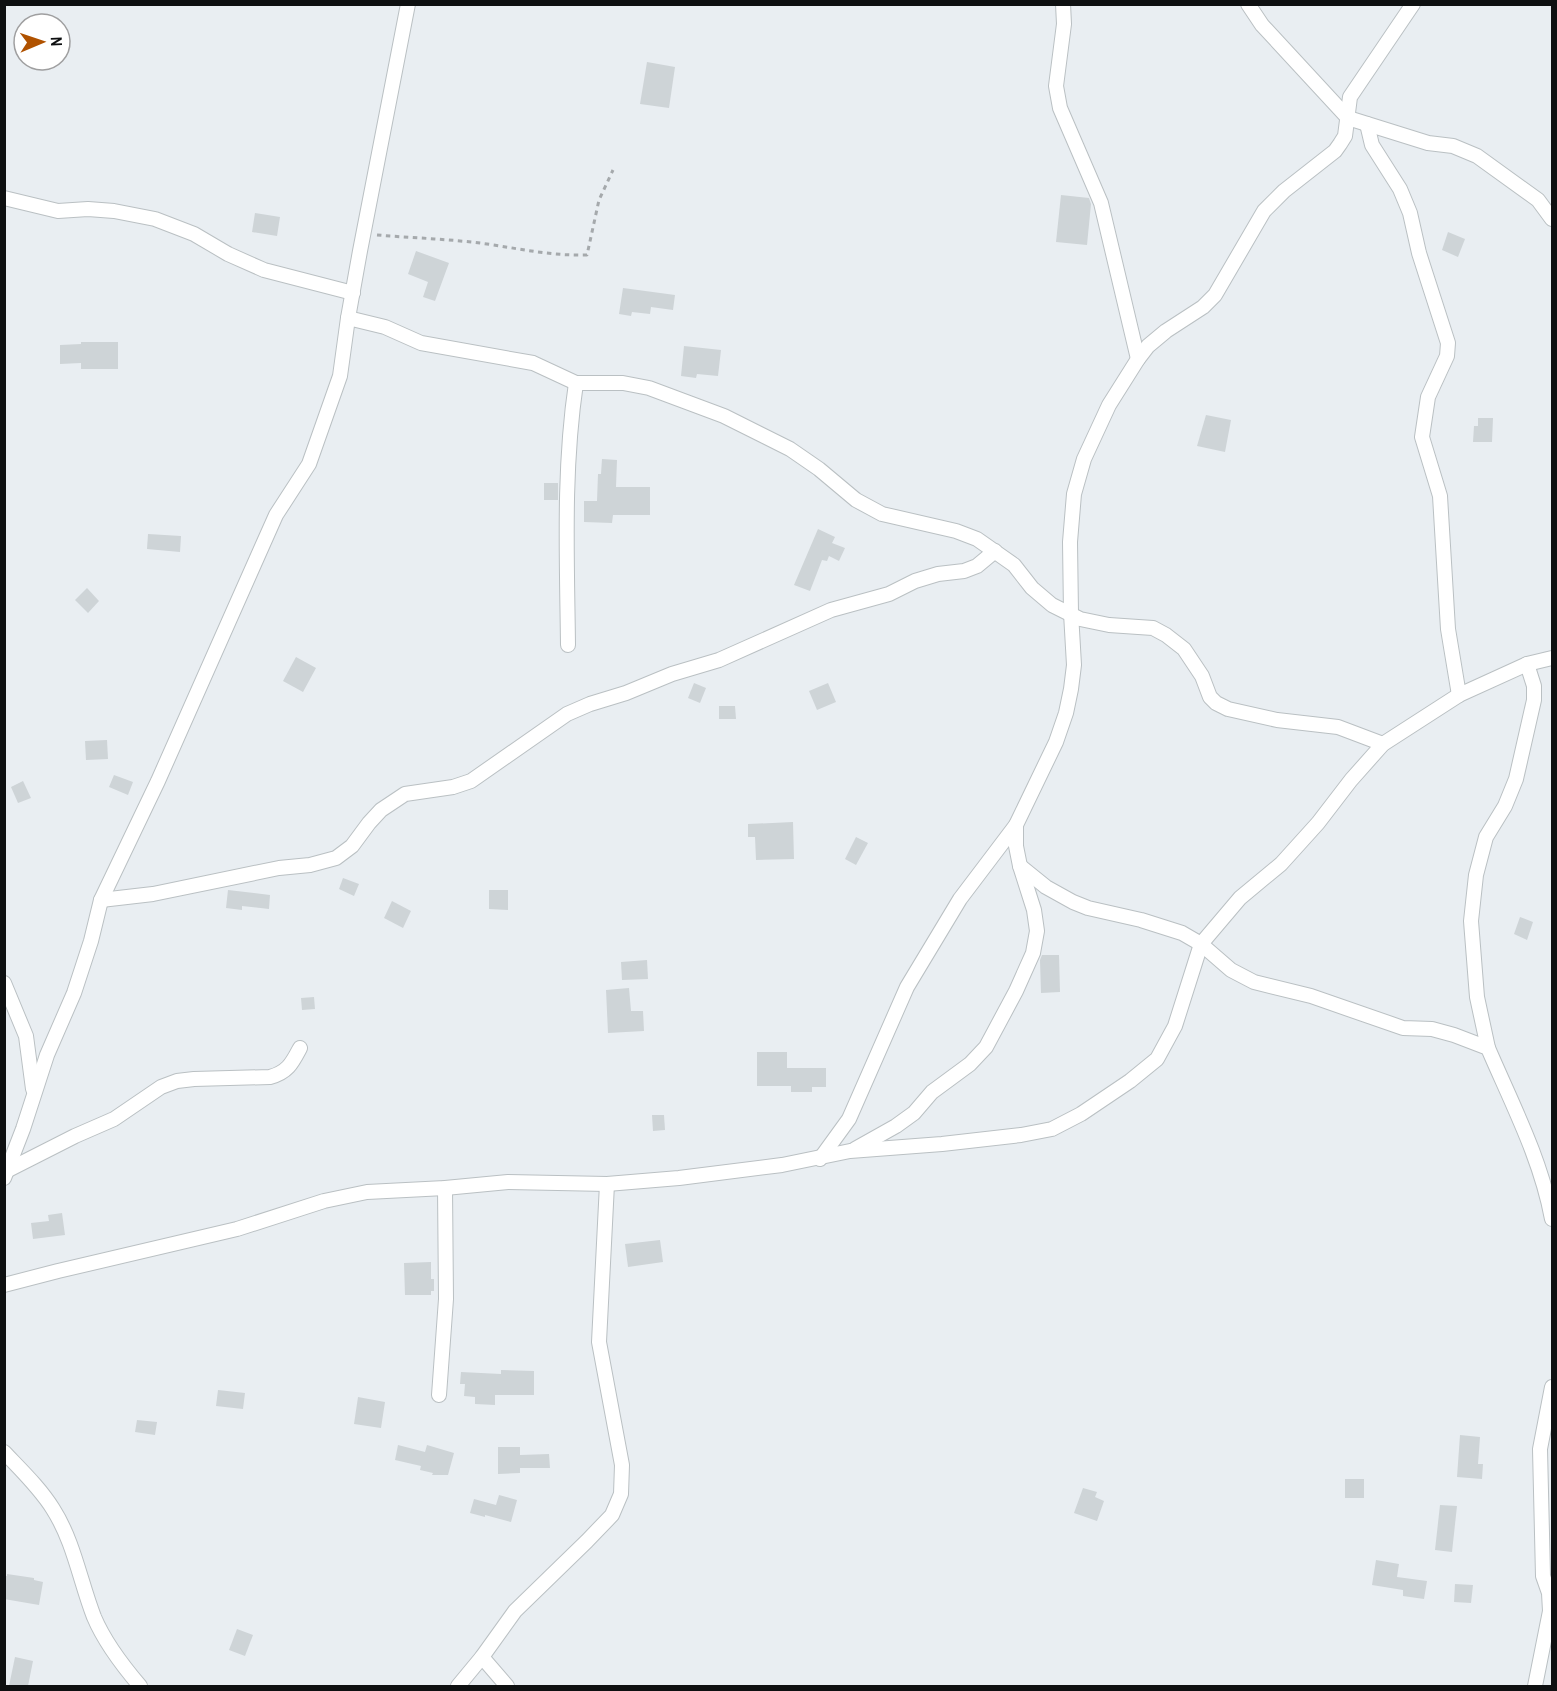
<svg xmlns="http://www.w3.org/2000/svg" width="1557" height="1691" viewBox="0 0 1557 1691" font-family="'Archivo Narrow',sans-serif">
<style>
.building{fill:#ced4d7}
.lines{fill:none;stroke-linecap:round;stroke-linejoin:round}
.street-casing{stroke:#bac0c3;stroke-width:16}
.path{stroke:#a5a9ac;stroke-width:3;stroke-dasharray:4.5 4.5;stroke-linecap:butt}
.street{stroke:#fff;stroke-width:14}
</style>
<rect width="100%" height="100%" fill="#e9eef2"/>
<g class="building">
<path d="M 647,62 L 675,67 L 669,108 L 640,104 Z"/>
<path d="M 1061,195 L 1089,198 L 1091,204 L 1087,245 L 1056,242 Z"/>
<path d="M 255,213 L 280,217 L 277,236 L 252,232 Z"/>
<path d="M 1448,232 L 1465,239 L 1458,257 L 1442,250 Z"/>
<path d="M 416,251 L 449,263 L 435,301 L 423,297 L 428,282 L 408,274 Z"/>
<path d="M 623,288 L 675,295 L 673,310 L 651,307 L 650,314 L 632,312 L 631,316 L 619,314 Z"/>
<path d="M 81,342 L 118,342 L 118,369 L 81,369 L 81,363 L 60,364 L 60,345 L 81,344 Z"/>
<path d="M 684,346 L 721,350 L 718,376 L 697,374 L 696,378 L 681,376 Z"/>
<path d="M 1206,415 L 1231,420 L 1225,452 L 1197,446 Z"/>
<path d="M 1478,418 L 1493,418 L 1492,442 L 1473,442 L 1474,426 L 1478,426 Z"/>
<path d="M 602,459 L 617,460 L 616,487 L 650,487 L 650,515 L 613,515 L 612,523 L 584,522 L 584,501 L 597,501 L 598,474 L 601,474 Z"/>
<rect x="544" y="483" width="14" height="17"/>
<path d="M 818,529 L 835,537 L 832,543 L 845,548 L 839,561 L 829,556 L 827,561 L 822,560 L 810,591 L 794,585 Z"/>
<path d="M 148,534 L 181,536 L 180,552 L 147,549 Z"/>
<path d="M 87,588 L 99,601 L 88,613 L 75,600 Z"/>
<path d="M 296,657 L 316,668 L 303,692 L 283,681 Z"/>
<path d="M 694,683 L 706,688 L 700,703 L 688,698 Z"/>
<path d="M 828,683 L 836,702 L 817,710 L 809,691 Z"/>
<path d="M 719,706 L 735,706 L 736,719 L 719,719 Z"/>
<path d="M 107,740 L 108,759 L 86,760 L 85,741 Z"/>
<path d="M 114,775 L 133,782 L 128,795 L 109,787 Z"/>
<path d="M 23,781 L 31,798 L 18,803 L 11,787 Z"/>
<path d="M 793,822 L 794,859 L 756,860 L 755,837 L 748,837 L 748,824 Z"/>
<path d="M 856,837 L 868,843 L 856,865 L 845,859 Z"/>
<path d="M 343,878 L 359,884 L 354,896 L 339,889 Z"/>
<path d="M 228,890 L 270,895 L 269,909 L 242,906 L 242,910 L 226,908 Z"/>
<path d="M 489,890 L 508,890 L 508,910 L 489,909 Z"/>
<path d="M 392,901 L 411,911 L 403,928 L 384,918 Z"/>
<path d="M 1520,917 L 1533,922 L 1527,940 L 1514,934 Z"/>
<path d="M 1042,955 L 1059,955 L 1060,992 L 1041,993 L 1040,960 Z"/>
<path d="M 647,960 L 648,979 L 622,980 L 621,962 Z"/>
<path d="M 629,988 L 631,1011 L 643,1011 L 644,1031 L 608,1033 L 606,990 Z"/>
<path d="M 314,997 L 315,1009 L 302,1010 L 301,998 Z"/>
<path d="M 757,1052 L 787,1052 L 787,1068 L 826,1068 L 826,1087 L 812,1087 L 812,1092 L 791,1092 L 791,1086 L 757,1086 Z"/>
<path d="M 652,1115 L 664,1115 L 665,1130 L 653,1131 Z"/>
<path d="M 62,1213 L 65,1235 L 33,1239 L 31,1223 L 49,1221 L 48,1215 Z"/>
<path d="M 660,1240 L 663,1262 L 628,1267 L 625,1244 Z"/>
<path d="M 431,1262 L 431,1279 L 434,1279 L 434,1291 L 431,1291 L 431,1295 L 405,1295 L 404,1263 Z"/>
<path d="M 501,1370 L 534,1371 L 534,1395 L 495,1395 L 495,1405 L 475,1404 L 475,1397 L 464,1396 L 465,1384 L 460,1384 L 461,1372 L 501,1374 Z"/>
<path d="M 218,1390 L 245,1393 L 243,1409 L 216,1406 Z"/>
<path d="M 358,1397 L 385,1402 L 381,1428 L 354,1424 Z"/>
<path d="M 137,1420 L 157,1422 L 155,1435 L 135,1432 Z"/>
<path d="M 1460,1435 L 1480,1437 L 1478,1464 L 1483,1464 L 1482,1479 L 1457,1477 Z"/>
<path d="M 398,1445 L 425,1452 L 427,1445 L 454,1453 L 448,1475 L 432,1475 L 433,1473 L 420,1470 L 421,1466 L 395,1460 Z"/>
<path d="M 498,1447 L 520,1447 L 520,1455 L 549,1454 L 550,1468 L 520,1468 L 520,1473 L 498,1474 Z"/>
<rect x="1345" y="1479" width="19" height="19"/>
<path d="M 1083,1488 L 1097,1492 L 1095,1497 L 1104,1501 L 1097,1521 L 1074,1513 Z"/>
<path d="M 499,1495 L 517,1500 L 511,1522 L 485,1515 L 485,1517 L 470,1513 L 474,1499 L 496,1505 Z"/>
<path d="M 1440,1505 L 1457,1506 L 1452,1552 L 1435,1550 Z"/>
<path d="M 1376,1560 L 1399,1564 L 1397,1577 L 1427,1581 L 1424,1599 L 1403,1596 L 1403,1590 L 1372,1585 Z"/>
<path d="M 7,1574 L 34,1578 L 34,1580 L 43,1582 L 39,1605 L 4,1599 L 4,1576 L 7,1576 Z"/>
<path d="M 1455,1584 L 1473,1585 L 1471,1603 L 1454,1602 Z"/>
<path d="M 237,1629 L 253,1635 L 245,1656 L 229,1650 Z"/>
<path d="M 15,1657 L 33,1661 L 28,1686 L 9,1686 Z"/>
</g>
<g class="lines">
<g class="street-casing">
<g id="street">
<path d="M 1063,4 L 1064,24 L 1056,86 L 1060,108 L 1101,203 L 1138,359"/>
<path d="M 1248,4 L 1262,25 L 1348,118 L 1428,143 L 1453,146 L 1477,156 L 1538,200 L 1552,219"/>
<path d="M 1367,124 L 1372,145 L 1400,189 L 1410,213 L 1419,253 L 1448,343 L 1447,356 L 1428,397 L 1422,437 L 1440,496 L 1448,629 L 1459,695"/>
<path d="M 4,198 L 58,211 L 88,209 L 114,211 L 155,219 L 194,234 L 228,254 L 264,270 L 353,293"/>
<path d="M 348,318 L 385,327 L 421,343 L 533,363 L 576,383 L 623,383 L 649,388 L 724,416 L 790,449 L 819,469 L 856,500 L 882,514 L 956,531 L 977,539 L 1014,565 L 1032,588 L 1052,605 L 1080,619 L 1109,625 L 1153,628 L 1166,635 L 1184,649 L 1202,676 L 1210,697 L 1216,703 L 1228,709 L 1277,720 L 1338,727 L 1383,744"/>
<path d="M 568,645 C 567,558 563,470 576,383"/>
<path d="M 1020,866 L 1046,887 L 1073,902 L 1088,908 L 1141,920 L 1182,933 L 1201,944 L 1231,970 L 1254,982 L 1311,996 L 1403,1028 L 1432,1029 L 1454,1035 L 1488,1048 C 1512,1104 1541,1159 1552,1219"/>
<path d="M 101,900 L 153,894 L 279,868 L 310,865 L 336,858 L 352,846 L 369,823 L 381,810 L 405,794 L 453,787 L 471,781 L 567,714 L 590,704 L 626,693 L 672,674 L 719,660 L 831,610 L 889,594 L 915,581 L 938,574 L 964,571 L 977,566 L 995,551"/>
<path d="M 4,983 L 26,1036 L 33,1089"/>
<path d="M 1488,1048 L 1477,997 L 1471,921 L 1476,875 L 1486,837 L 1505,806 L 1516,779 L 1534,700 L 1534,686 L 1527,664"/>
<path d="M 855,1149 L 896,1126 L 914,1113 L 932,1092 L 970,1064 L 986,1047 L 1016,991 L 1033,953 L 1037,931 L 1034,910 L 1020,866 L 1016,846 L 1016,825 L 1056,742 L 1066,713 L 1071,689 L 1074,665 L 1071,613 L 1070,542 L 1074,494 L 1084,459 L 1109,405 L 1138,359 L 1148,346 L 1166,331 L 1203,307 L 1215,295 L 1264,211 L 1284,191 L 1335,151 L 1340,144 L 1345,136 L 1350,97 L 1413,4"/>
<path d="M 820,1159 L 849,1119 L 907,987 L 960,899 L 1016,825"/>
<path d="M 8,1170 L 75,1136 L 114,1119 L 161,1087 L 177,1081 L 194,1079 L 270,1077 C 288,1072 292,1063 300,1048"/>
<path d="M 4,1178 L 23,1129 L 47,1055 L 74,993 L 91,941 L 101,900 L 158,781 L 276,515 L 309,464 L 340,376 L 348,318 L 360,251 L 408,4"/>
<path d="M 4,1285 L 58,1271 L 237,1229 L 324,1201 L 367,1192 L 445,1188 L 508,1182 L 607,1184 L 679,1178 L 782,1165 L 850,1151 L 942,1144 L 1021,1135 L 1052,1129 L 1081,1114 L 1130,1081 L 1157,1059 L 1175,1026 L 1201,944 L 1240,898 L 1281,864 L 1318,823 L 1351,780 L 1383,744 L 1459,695 L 1527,664 L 1552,658"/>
<path d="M 439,1395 L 446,1299 L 445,1188"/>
<path d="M 4,1452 C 21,1470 40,1488 53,1509 C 74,1542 80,1581 94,1617 C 105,1643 122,1665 140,1686"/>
<path d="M 482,1657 L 507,1686"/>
<path d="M 458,1686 L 482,1657 L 515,1611 L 587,1541 L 612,1515 L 621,1494 L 622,1465 L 599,1342 L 607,1184"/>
<path d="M 1535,1686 L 1550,1611 L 1549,1593 L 1543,1576 L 1540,1449 L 1552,1387"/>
</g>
</g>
<path class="path" d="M 377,235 C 413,238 451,239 487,244 C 521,249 552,256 587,255 L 599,200 L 613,170"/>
<use href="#street" class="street"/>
</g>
<rect width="1557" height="1691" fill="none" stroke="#0e1011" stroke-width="12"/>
<g transform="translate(42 42) rotate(88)"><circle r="28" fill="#ffffff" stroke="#9f9fa0" stroke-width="1.5"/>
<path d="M0-4.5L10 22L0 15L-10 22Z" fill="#b05200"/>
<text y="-9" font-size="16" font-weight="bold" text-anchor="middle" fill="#0e1011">N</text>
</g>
</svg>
